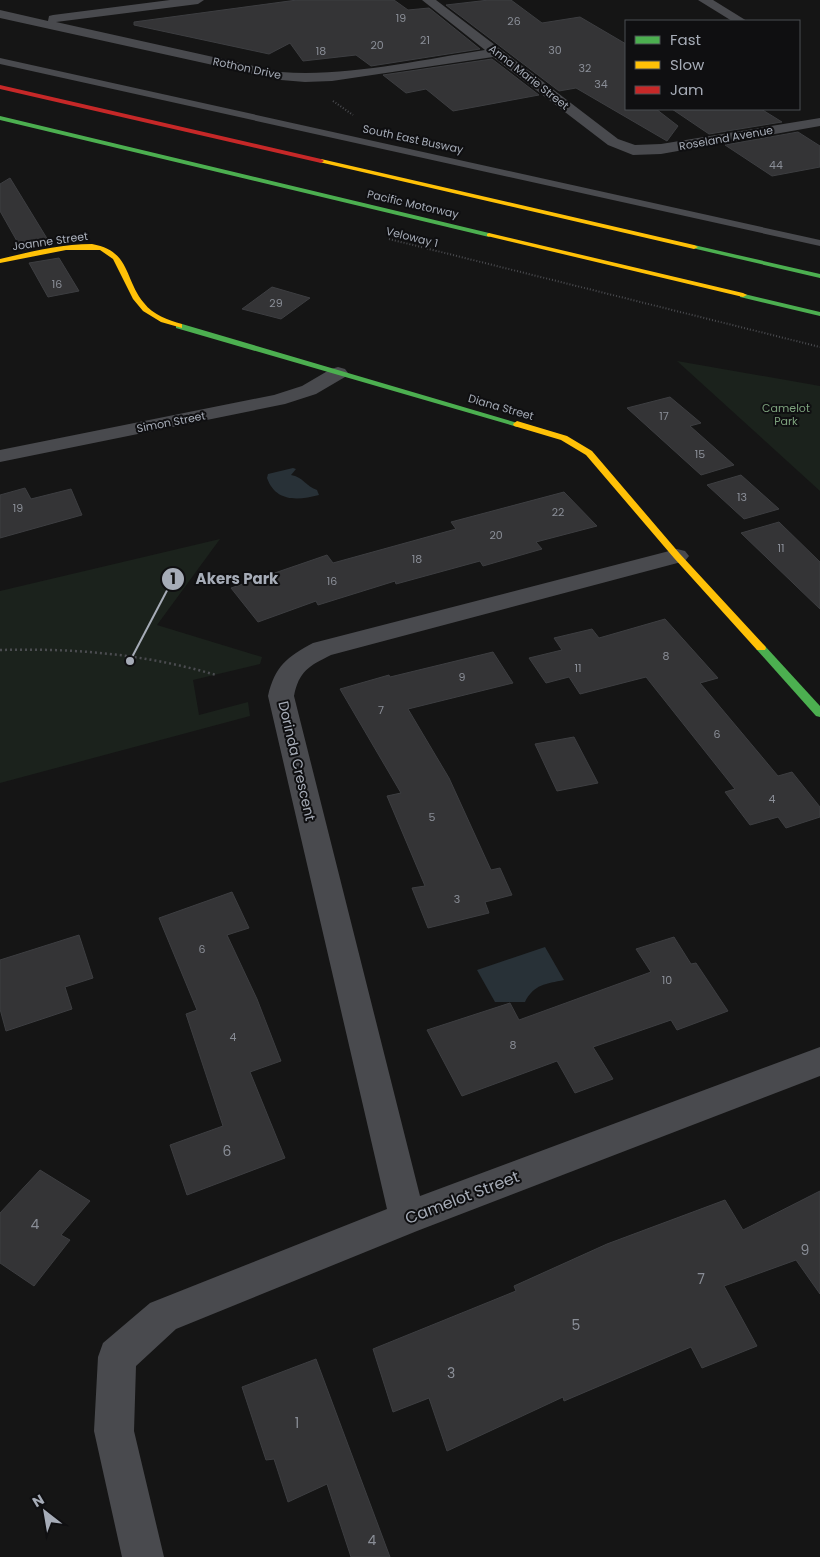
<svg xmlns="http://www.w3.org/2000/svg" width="820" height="1557" viewBox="0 0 820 1557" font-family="Poppins,sans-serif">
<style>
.green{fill:#1b221c}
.water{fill:#283137}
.building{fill:#343436;stroke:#3d3e41}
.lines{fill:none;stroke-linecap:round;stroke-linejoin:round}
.path-far1{stroke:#4b4c50;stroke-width:2;stroke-dasharray:1 2;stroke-linecap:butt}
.path{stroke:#4b4c50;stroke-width:2.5;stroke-dasharray:2 3;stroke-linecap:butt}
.lane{fill:#494a4e;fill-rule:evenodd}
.street{fill:#494a4e;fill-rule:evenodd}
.fast{fill:#4caf50;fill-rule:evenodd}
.slow{fill:#ffc107;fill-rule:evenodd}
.jam{fill:#c62828;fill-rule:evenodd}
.labels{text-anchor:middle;stroke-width:4;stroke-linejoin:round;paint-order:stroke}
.number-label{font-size:11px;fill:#8a8e97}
.far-street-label{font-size:11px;fill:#a6acb7;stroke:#0f0f11}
.far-park-label{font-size:11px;fill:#7da27d;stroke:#0f0f11}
.street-label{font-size:14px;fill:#a6acb7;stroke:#0f0f11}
.near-number-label{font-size:14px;fill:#8a8e97}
.near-street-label{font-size:16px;fill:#a6acb7;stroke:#0f0f11}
.leader{fill:none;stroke:#a6acb7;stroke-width:2}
.callout-dot{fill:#a6acb7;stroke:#0f0f11;stroke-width:2}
.mark-label{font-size:15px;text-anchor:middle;font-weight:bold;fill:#111}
.callout-label{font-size:15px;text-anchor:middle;font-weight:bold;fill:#a6acb7;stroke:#0f0f11;stroke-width:4;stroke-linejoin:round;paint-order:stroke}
</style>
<rect width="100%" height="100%" fill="#151515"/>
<g class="green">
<path d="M 677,361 L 820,386 L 820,491 Z"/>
<path d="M 220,539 L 157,625 L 262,657 L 260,664 L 193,680 L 199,715 L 248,702 L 250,716 L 0,783 L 0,591 Z"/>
</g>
<g class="water">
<path d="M 293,468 L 296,469 L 291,475 C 303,477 307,487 317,490 L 319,495 C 299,500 276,503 267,478 L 268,474 Z"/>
<path d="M 545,947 L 564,980 C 546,984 534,984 525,1002 L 495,1002 L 477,970 Z"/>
</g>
<g class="building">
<path d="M 297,0 L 394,0 L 408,10 L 429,8 L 480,49 L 371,66 L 356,55 L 303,61 L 290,43 L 269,54 L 134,25 L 134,22 Z"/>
<path d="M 489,0 L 511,0 L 542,23 L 580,17 L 626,44 L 626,109 L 656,109 L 678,126 L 667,141 L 576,88 L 559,91 L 446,5 Z"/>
<path d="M 492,59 L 539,95 L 453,111 L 426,89 L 406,93 L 383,75 Z"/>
<path d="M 672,109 L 761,109 L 782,122 L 709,134 Z"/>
<path d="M 798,132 L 820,146 L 820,167 L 772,176 L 725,145 Z"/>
<path d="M 10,178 L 51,245 L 22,250 L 0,211 L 0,184 Z"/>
<path d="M 59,258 L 79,291 L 48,297 L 29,263 Z"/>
<path d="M 272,287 L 310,298 L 281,319 L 242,309 Z"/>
<path d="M 670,397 L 701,423 L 690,426 L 734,465 L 701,475 L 627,408 Z"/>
<path d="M 741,475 L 779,509 L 744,519 L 707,485 Z"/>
<path d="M 25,488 L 31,499 L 71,489 L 82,515 L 0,538 L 0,495 Z"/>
<path d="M 564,492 L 597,526 L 536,542 L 542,549 L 483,566 L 480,561 L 396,584 L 395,581 L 318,605 L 316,601 L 258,622 L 231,588 L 327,555 L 333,563 L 456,529 L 451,522 Z"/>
<path d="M 779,522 L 820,562 L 820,609 L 741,533 Z"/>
<path d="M 665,619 L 718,678 L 700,683 L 778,776 L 792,772 L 820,807 L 820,817 L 786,828 L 778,817 L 750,825 L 725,792 L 735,789 L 646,677 L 580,694 L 569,677 L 546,683 L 529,658 L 562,650 L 554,638 L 592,629 L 599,638 Z"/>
<path d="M 493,652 L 513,683 L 408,709 L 449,778 L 491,870 L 500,868 L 512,895 L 485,902 L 489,913 L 428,928 L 412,888 L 425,886 L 387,796 L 401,793 L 340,689 L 389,675 L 390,677 Z"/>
<path d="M 574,737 L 598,783 L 557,791 L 535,744 Z"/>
<path d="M 232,892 L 249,928 L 227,935 L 257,999 L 281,1061 L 250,1072 L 285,1158 L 187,1195 L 170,1145 L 223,1126 L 186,1014 L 197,1010 L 159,918 Z"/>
<path d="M 79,935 L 93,978 L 65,987 L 72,1009 L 6,1031 L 0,1009 L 0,960 Z"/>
<path d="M 674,937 L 691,964 L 696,963 L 728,1011 L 677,1030 L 671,1020 L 593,1047 L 613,1079 L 575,1093 L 557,1061 L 462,1096 L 427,1030 L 510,1003 L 519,1020 L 651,972 L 636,949 Z"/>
<path d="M 40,1170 L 90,1201 L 61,1235 L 70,1240 L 34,1286 L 0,1263 L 0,1213 Z"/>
<path d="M 820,1191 L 820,1294 L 796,1260 L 724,1286 L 757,1346 L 702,1368 L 691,1347 L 564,1401 L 563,1397 L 447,1451 L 429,1398 L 393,1412 L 373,1349 L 516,1291 L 514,1286 L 607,1244 L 725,1200 L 743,1230 Z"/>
<path d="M 316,1359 L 338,1418 L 390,1557 L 351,1557 L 327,1484 L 288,1502 L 274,1459 L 266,1460 L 242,1387 Z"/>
</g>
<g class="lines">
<g class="path-far1">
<path d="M 333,101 L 353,115"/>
<path d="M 389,239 L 820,347"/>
</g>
<path class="path" d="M 0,650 C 74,648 145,654 216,675"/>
<path class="lane" d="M 0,58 L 820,240 L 820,246 L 0,64 Z"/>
<g class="street">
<path d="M 170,0 L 204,0 L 198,4 L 56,22 L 281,72 C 347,77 419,60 485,50 L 422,0 L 436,0 L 618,139 L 635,145 L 661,144 L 820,118 L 820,126 L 661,154 L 633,155 L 608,145 L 493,57 L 332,81 L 305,82 L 281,80 L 0,18 L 0,10 L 48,21 L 49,16 L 53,15 Z"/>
<path d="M 698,0 L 713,0 L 747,21 L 732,21 Z"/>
<path d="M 338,367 L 345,369 L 348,373 L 345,377 L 316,394 L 285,404 L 0,462 L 0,450 L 274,395 L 302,386 L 331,369 Z"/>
<path d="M 677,549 L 685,551 L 689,556 L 685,561 L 331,655 C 309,666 299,671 294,696 L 420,1196 L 820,1047 L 820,1076 L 417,1231 L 176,1329 L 136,1366 L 134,1431 L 164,1557 L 122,1557 L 94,1431 L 98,1357 L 103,1343 L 150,1303 L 387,1209 L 268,696 C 275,666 287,657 313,643 Z"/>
</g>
<g class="fast">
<path d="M 0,116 L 489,233 L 492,235 L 489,237 L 0,120 Z"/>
<path d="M 694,245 L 820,274 L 820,278 L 692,248 L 692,246 Z"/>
<path d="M 740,293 L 820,312 L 820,316 L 740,297 Z"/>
<path d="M 176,324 L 182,324 L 521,424 L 517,427 L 514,426 L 176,328 Z"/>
<path d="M 761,645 L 765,646 L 820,706 L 820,717 L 816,716 L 757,650 L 756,648 L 757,646 Z"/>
</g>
<g class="slow">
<path d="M 321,159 L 694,245 L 698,247 L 694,249 L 319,162 L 318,161 Z"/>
<path d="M 489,233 L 743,293 L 747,295 L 743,297 L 487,236 L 487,234 Z"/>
<path d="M 92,244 C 131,251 124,279 144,303 C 153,315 168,320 182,324 L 182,328 L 161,322 L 143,311 L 133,299 L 113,259 L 100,250 L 66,250 L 0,263 L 0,259 C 30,252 60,244 92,244 Z"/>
<path d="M 517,421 L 567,436 L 592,451 L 680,554 L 765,646 L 766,648 L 765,650 L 757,650 L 674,558 L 586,455 L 561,440 L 514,426 L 513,424 Z"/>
</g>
<path class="jam" d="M 0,85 L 321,159 L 324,161 L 321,163 L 0,89 Z"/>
</g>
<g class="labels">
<g class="number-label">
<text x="401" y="22">19</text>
<text x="514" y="25">26</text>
<text x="425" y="44">21</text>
<text x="377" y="49">20</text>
<text x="555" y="54">30</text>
<text x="321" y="55">18</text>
<text x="585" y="72">32</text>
<text x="601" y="88">34</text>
<text x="776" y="169">44</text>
<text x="57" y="288">16</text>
<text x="276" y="307">29</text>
<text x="664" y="420">17</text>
<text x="700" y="458">15</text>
<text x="742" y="501">13</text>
<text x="18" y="512">19</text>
<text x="558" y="516">22</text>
<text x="496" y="539">20</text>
<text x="781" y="552">11</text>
<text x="417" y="563">18</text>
<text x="332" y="585">16</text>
<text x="666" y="660">8</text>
<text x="578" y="672">11</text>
<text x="462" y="681">9</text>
<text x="381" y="714">7</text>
<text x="717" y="738">6</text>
<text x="772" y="803">4</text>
<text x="432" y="821">5</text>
<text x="457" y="903">3</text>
<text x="202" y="953">6</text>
<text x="667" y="984">10</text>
<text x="233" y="1041">4</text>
<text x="513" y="1049">8</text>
</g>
<g class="far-street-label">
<text transform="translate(247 68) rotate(12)" y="4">Rothon Drive</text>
<text transform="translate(529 77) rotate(38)" y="4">Anna Marie Street</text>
<text transform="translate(726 138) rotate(-10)" y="4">Roseland Avenue</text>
<text transform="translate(413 139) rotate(12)" y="4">South East Busway</text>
<text transform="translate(413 204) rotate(13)" y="4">Pacific Motorway</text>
<text transform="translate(412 237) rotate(14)" y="4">Veloway 1</text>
<text transform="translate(50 241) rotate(-8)" y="4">Joanne Street</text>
<text transform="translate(501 407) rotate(16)" y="4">Diana Street</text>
<text transform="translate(171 422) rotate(-11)" y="4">Simon Street</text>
</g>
<g class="far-park-label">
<text x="786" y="412">Camelot<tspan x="786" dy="13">Park</tspan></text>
</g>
<g class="street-label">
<text transform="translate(297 761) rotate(77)" y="5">Dorinda Crescent</text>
</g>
<g class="near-number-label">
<text x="227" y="1156">6</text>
<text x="35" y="1229">4</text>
<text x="805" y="1255">9</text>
<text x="701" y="1284">7</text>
<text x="576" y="1330">5</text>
<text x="451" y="1378">3</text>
<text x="297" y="1428">1</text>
<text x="372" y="1545">4</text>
</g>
<g class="near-street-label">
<text transform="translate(462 1197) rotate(-21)" y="6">Camelot Street</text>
</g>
</g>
<path class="leader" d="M130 661L173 579"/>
<g class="callout-dot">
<circle cx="130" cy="661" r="5"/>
<circle cx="173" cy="579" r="12"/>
</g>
<g class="mark-label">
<text x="173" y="584">1</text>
</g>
<g class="callout-label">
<text x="237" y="584">Akers Park</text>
</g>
<rect x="625" y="20" width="175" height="90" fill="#0f0f11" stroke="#4b4e53"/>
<rect x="635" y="36" width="25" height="8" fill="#4caf50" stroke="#4b4e53"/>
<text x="670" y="45" font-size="15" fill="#a6acb7">Fast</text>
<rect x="635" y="61" width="25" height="8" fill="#ffc107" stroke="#4b4e53"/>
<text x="670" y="70" font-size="15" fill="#a6acb7">Slow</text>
<rect x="635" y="86" width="25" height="8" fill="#c62828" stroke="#4b4e53"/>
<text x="670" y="95" font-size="15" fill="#a6acb7">Jam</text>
<g transform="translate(45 1512) rotate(329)" stroke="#0f0f11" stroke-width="4" paint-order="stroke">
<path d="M0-4L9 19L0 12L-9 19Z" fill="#a6acb7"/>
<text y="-8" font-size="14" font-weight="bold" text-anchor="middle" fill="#a6acb7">N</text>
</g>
</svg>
